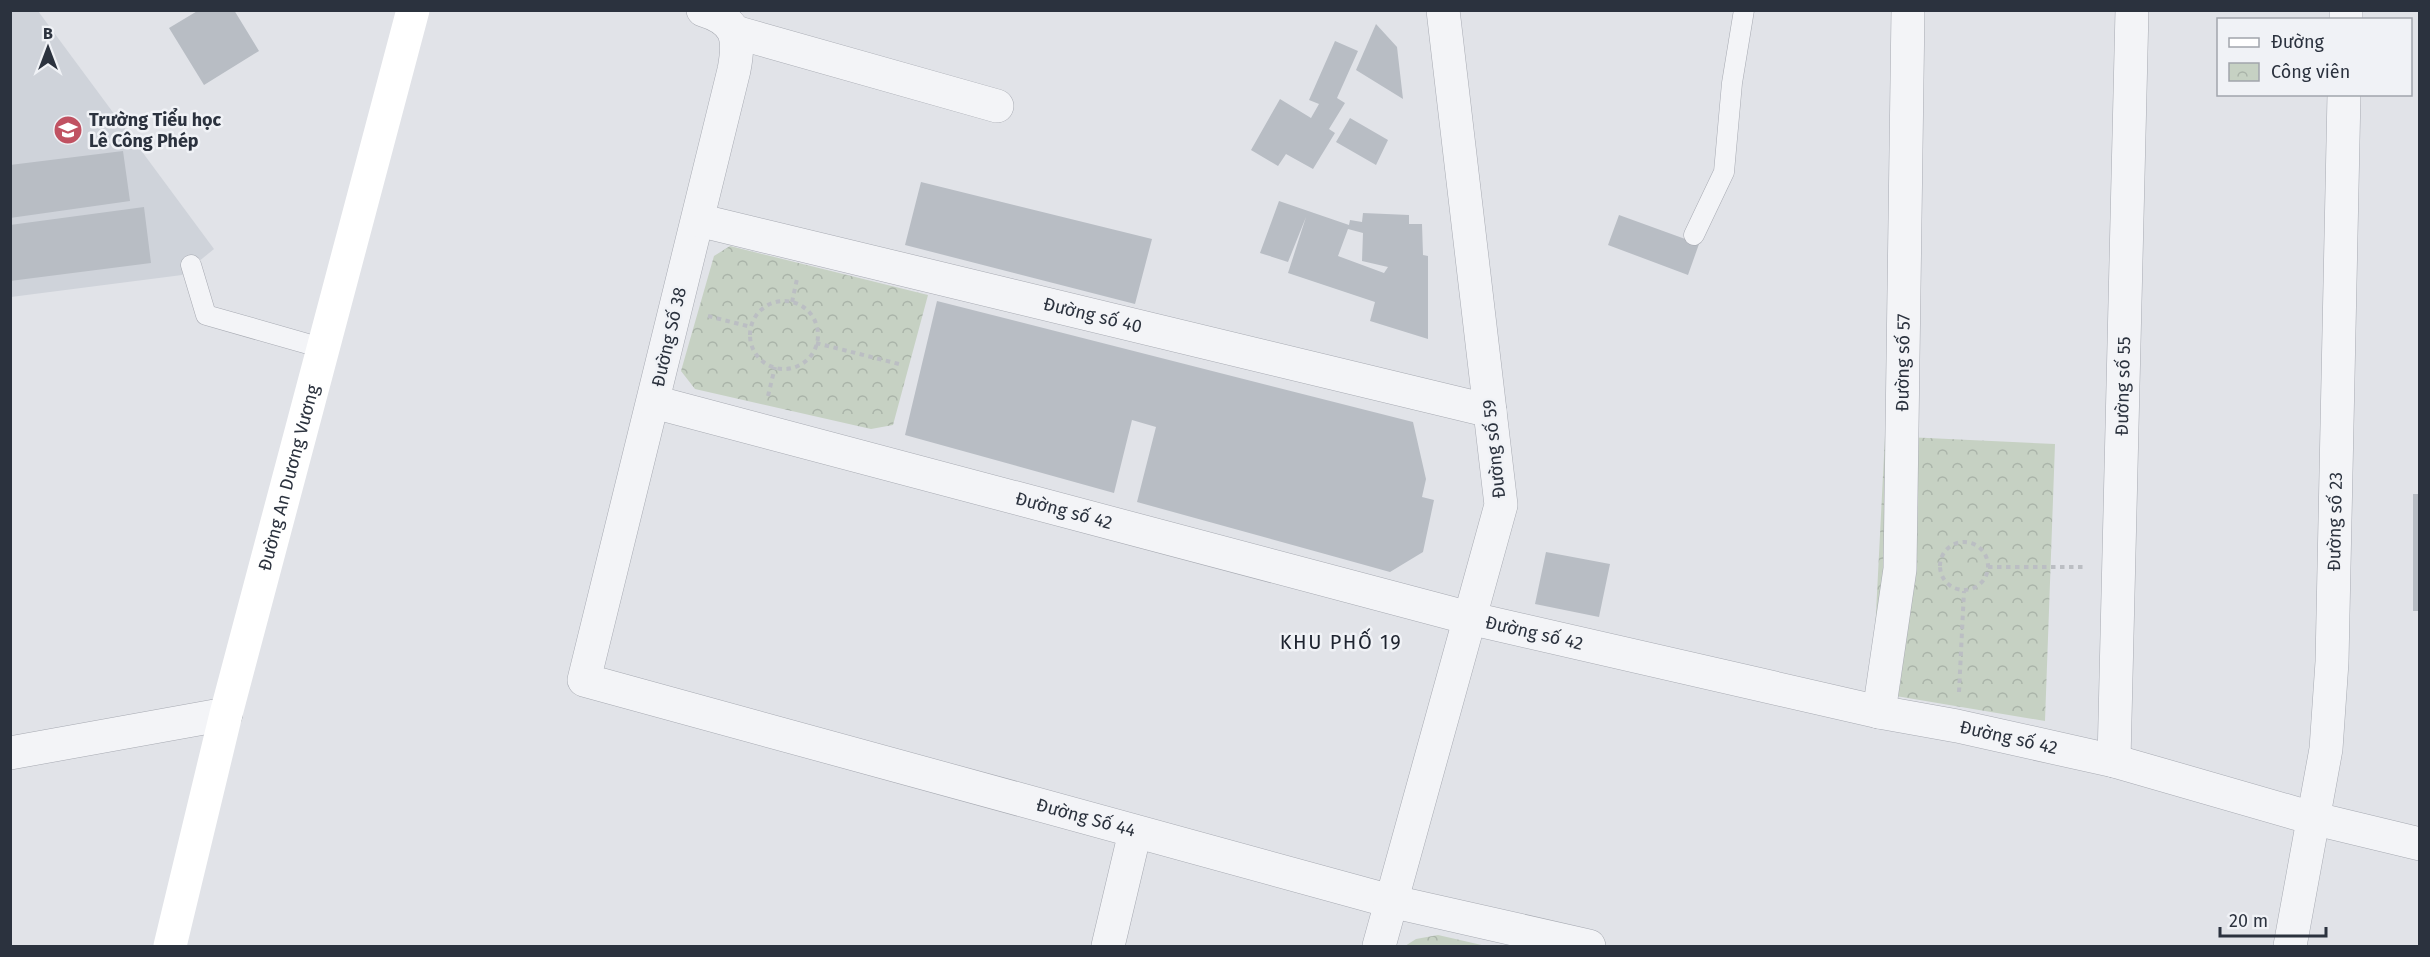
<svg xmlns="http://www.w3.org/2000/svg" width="2430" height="957" font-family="'Fira Sans',sans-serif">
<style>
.built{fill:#cfd3da}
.park{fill:url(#park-crowns)}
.building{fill:#b8bdc4;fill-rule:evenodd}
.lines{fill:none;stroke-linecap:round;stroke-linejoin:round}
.service-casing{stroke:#a7aab2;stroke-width:21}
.minor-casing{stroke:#a7aab2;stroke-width:34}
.tertiary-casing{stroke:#a7aab2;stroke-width:34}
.path{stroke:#bbbec3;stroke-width:4;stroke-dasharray:4.5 4.5;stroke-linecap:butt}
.service{stroke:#f3f4f7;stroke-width:20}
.minor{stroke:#f3f4f7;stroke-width:33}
.tertiary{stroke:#f3f4f7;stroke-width:33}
.secondary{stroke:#fff;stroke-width:33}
.labels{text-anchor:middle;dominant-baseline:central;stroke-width:5;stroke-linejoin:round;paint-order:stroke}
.poi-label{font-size:18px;font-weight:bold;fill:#2b323e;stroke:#f0f2f6;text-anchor:start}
.street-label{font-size:18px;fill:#2b323e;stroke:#f0f2f6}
.neighbourhood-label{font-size:20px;letter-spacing:1.5px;fill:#1d232f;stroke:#f0f2f6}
</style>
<defs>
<pattern id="park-crowns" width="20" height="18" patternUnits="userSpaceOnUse" patternTransform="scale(1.5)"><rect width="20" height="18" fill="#c6d1c3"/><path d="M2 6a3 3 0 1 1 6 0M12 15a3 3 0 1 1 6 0" fill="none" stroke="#aab4a9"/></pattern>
</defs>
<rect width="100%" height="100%" fill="#e1e3e8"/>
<path class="built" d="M10,11h28l176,238 -32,26 -171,22z"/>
<path class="park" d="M730,246l198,49 -35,130 -22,4 -176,-40 -14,-18 33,-115z
M1885,436l170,8 -10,277 -173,-29z
M1438,935l48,11h-81l11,-7z"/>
<path class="building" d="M199,10h35l25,41 -55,34 -35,-57z
M1376,24l21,23 6,52 -47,-29z
M1335,41l23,10 -21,47 8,5 -16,26 6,4 -22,36 -27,-15 -8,12 -27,-16 29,-51 31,19 8,-14 -10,-4z
M1350,118l38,22 -12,25 -40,-23z
M123,151l7,50 -120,17v-53z
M921,182l231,57 -17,65 -230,-59z
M1279,201l70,24 1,-5 12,2 1,-9 46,2v9h13l1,31 5,1v83l-58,-18 5,-19 -87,-29 18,-56 -18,45 -28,-9zM1348,229l15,4 -1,28 26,6 -4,6 -46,-17z
M144,207l7,56 -141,18v-56z
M1619,215l80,29 -11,31 -80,-30z
M937,301l476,121 13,57 -4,18 12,3 -11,52 -33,20 -253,-70 19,-75 -24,-7 -18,73 -209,-58z
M2413,494h7v117h-7z
M1546,552l64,12 -11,53 -64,-13z"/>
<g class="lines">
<g class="service-casing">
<path id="service" d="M1694,235l30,-63 8,-89 12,-73
M191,265l15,50 116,33"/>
</g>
<g class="minor-casing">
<g id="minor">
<path id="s1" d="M703,10c35,11 37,28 31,60l-150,610 806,221 199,45"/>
<path d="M735,32l262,74"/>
<path id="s2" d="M698,220l792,191"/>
<path id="s3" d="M654,402l815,216 410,94 78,14 157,35 198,57 108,26"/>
<path id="s4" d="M1879,712l21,-143 8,-559"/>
<path d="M10,753l216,-39"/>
<path id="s5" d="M2114,761l18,-751"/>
<path d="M1108,946l27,-114"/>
<path d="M1379,946l122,-441 -58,-495"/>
</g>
</g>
<g class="tertiary-casing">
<g id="tertiary">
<path d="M2346,20v-10"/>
<path id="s6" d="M2290,946l36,-197 6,-87 12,-568"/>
</g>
</g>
<path class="path" d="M750 335a34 34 0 1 1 68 0a34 34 0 1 1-68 0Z
M792,302l5,-23
M708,316l43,11
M816,343l83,21
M768,396l7,-29
M1940 566a24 24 0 1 1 48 0a24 24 0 1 1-48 0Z
M1988,567h98
M1959,692l5,-101"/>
<use href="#service" class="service"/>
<use href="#minor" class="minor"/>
<use href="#tertiary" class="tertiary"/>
<path class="secondary" id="s7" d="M170,946l56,-232 187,-704"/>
</g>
<defs>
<g id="school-disc" transform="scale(1.5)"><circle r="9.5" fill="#c05262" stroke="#f0f2f6"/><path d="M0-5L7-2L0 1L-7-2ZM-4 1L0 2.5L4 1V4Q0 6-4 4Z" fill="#fff"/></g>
</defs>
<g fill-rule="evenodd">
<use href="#school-disc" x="68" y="130"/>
</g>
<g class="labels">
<g class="poi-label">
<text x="89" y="120">Trường Tiểu học<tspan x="89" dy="21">Lê Công Phép</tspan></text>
</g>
<g class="street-label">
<text stroke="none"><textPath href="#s2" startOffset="406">Đường số 40</textPath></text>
<text transform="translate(669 337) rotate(-77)">Đường Số 38</text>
<text stroke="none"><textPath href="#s4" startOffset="351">Đường số 57</textPath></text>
<text stroke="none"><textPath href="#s5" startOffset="375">Đường số 55</textPath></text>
<text transform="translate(1494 449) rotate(-96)">Đường số 59</text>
<text stroke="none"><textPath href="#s7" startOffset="483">Đường An Dương Vương</textPath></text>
<text stroke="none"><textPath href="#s3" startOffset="424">Đường số 42</textPath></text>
<text stroke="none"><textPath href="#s6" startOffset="428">Đường số 23</textPath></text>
<text stroke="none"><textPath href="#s3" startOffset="910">Đường số 42</textPath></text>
<text stroke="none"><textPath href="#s3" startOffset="1396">Đường số 42</textPath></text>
<text stroke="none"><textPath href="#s1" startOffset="1226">Đường Số 44</textPath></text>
</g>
<g class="neighbourhood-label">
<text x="1341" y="642">KHU PHỐ 19</text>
</g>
</g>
<rect width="2430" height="957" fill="none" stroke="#2b323e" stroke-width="24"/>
<rect x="2217" y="18" width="195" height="78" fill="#f0f2f6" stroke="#a1a5ac" stroke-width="1.5"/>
<rect x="2229" y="38" width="30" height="9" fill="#ffffff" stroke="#a1a5ac" stroke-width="1.5"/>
<text x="2271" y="48" font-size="18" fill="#2b323e">Đường</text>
<rect x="2229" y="63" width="30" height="18" fill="url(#park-crowns)" stroke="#a1a5ac" stroke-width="1.5"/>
<text x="2271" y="78" font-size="18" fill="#2b323e">Công viên</text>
<g transform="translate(48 48)" stroke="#f0f2f6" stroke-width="4.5" paint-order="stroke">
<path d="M0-4.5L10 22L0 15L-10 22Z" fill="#2b323e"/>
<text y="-9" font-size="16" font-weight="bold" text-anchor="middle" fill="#2b323e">B</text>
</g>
<path d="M2220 927v9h106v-9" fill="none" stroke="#2b323e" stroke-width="3"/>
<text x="2229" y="927" font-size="18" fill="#2b323e" stroke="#f0f2f6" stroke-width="4.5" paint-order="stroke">20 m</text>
</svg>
